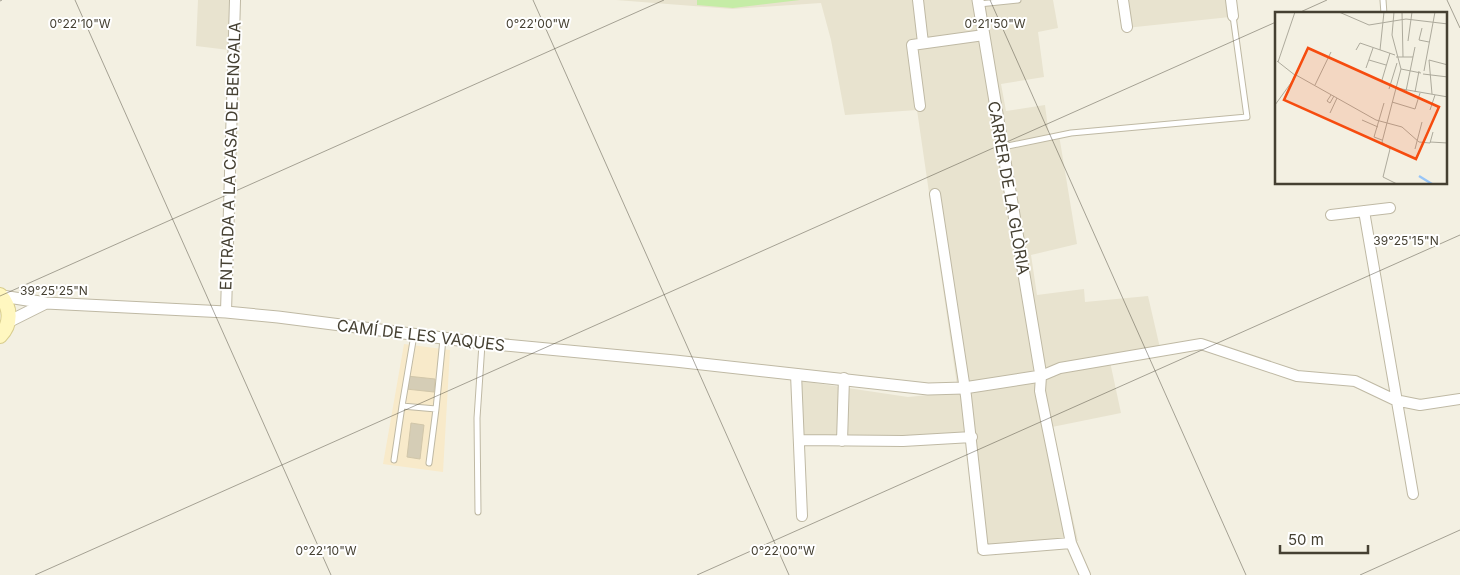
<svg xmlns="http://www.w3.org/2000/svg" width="1460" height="575" font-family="Inter,sans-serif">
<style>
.residential{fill:#e8e3cf}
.commercial{fill:#f8eaca}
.park{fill:#c5eca6}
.building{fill:#d5cdb6;stroke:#d1c6a9}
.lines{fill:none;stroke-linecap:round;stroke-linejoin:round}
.service-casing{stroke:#bfb9a4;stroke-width:7}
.minor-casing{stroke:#bfb9a4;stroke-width:12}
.tertiary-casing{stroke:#bfb9a4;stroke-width:13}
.secondary-casing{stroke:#d8cd8c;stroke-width:16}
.service{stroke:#fff;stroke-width:5}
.minor{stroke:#fff;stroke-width:10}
.tertiary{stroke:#fff;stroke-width:11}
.secondary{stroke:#fff7c0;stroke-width:14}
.ticks{fill:none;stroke:#454032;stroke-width:1;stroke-opacity:0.45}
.labels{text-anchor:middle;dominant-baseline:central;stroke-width:4;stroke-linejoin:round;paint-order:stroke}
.street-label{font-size:16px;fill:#454032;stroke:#fff}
.inset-river{fill:none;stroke:#97c5f8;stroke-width:2.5}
.inset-road{fill:none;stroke:#adaa9c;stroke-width:1}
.view{fill:#f64c0f;fill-opacity:0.15;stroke:#f64c0f;stroke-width:2.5}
.inset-edge{fill:none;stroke:#454032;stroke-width:2.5}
.ticks-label{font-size:12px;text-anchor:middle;fill:#454032;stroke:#fff;stroke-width:4;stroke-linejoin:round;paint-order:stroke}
</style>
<rect width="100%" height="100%" fill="#f3f0e2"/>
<path class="residential" d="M198,0h33l-2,50 -33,-4z
M616,0h437l5,28 -20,4 6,45 -43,7 5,27 39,-6 4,31 10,-1 18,109 -46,11 6,40 47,-6 1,13 63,-6 12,52 -51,9 12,56 -69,14 26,114 -101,13 -9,-117 -166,-1 -1,-55 107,16 50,-5 -41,-282 -72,5 -14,-75 -10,-37 -89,6z
M1120,0h107l3,17 -104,11z"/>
<path class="commercial" d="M404,344l46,6 -7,122 -60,-8z"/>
<path class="park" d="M697,0h103l-67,8 -36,-3z"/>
<path class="building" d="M407,376l28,3 -1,13 -28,-3z
M411,423l13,2 -4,34 -13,-2z"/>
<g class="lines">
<g class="service-casing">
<path id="service" d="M1383,0l1,14
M979,4l39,-4
M1003,147l68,-14 176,-16 -14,-101
M414,335l-12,71 34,3 7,-70
M394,460l8,-54
M429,463l7,-54
M478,512l-1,-94 5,-74"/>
</g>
<g class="minor-casing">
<path id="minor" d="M918,0l5,43
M1123,0l4,27
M1231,0l2,16
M920,106l-8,-61 72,-10
M935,194l31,202 17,154 88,-7
M1364,211l49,283
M1331,215l59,-7
M226,312l9,-312
M796,374l6,142
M800,440l103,1 69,-4
M842,441l2,-63
M1085,575l-14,-32 -31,-152 1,-15 19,-8 141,-24 96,32 58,5 40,19 25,5 40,-6"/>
</g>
<g class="tertiary-casing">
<path id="tertiary" d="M2,296l44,7 180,9 52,5 196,25 201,19 253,28 36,-1 77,-12 -63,-376
M8,322l38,-19"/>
</g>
<g class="secondary-casing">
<path id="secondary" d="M0,295c11,12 12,29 0,41"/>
</g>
<use href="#service" class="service"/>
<use href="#minor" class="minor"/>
<use href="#tertiary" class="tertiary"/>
<use href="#secondary" class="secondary"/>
</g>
<path class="ticks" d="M75,0l256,575M533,0l256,575M990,0l256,575M1447,0l13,28M0,1l2,-1M1296,14l31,-14M0,296l664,-296M35,575l1241,-553M697,575l763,-340M1360,575l100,-45"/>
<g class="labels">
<g class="street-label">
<text transform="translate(230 156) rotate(-88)">ENTRADA A LA CASA DE BENGALA</text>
<text transform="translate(1009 188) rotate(80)">CARRER DE LA GLÒRIA</text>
<text transform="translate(421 335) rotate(7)">CAMÍ DE LES VAQUES</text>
</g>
</g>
<g transform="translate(1275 12)">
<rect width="172" height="172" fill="#f3f0e2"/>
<path class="inset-river" d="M144,164l13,8"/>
<path class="inset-road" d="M64,0l30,13 37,-6 42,5M119,0l-2,23 9,34M127,0l1,45M147,16l-3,12 10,2M133,29l4,-29M81,38l4,-7 35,12M105,38l4,-38M121,45h17M94,48l17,5M3,50l17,-50M91,56l7,-20M126,57l20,4M149,59l11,-59M148,62l25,3M21,63l80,45 26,7 17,15 11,1 3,-11M107,68l8,-27M40,73l16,-33M121,76l52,9M114,77l8,-26M131,79l9,-44M140,80l4,-21M157,82l-3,-34 19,5M56,83l-4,6 3,2 4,-7M117,90l23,7 5,-16M0,93l21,-29 -19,-15M155,98l5,-15M55,101l7,-15M87,108l16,7M107,128l-8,-3 10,-34M155,130l18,1M140,137l7,-27M122,172l-14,-7 7,-28 -8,-7 19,-73"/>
<path class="view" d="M33,36l131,59 -23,52 -132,-59z"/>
<rect width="172" height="172" class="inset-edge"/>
</g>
<g class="ticks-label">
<text x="80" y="28">0°22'10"W</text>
<text x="538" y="28">0°22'00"W</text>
<text x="995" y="28">0°21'50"W</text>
<text x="1406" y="245">39°25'15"N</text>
<text x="54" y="295">39°25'25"N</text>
<text x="326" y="555">0°22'10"W</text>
<text x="783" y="555">0°22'00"W</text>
</g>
<path d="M1280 545v8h88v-8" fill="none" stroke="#454032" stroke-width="2.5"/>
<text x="1288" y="545" font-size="15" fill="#454032" stroke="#ffffff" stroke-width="4" paint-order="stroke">50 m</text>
</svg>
